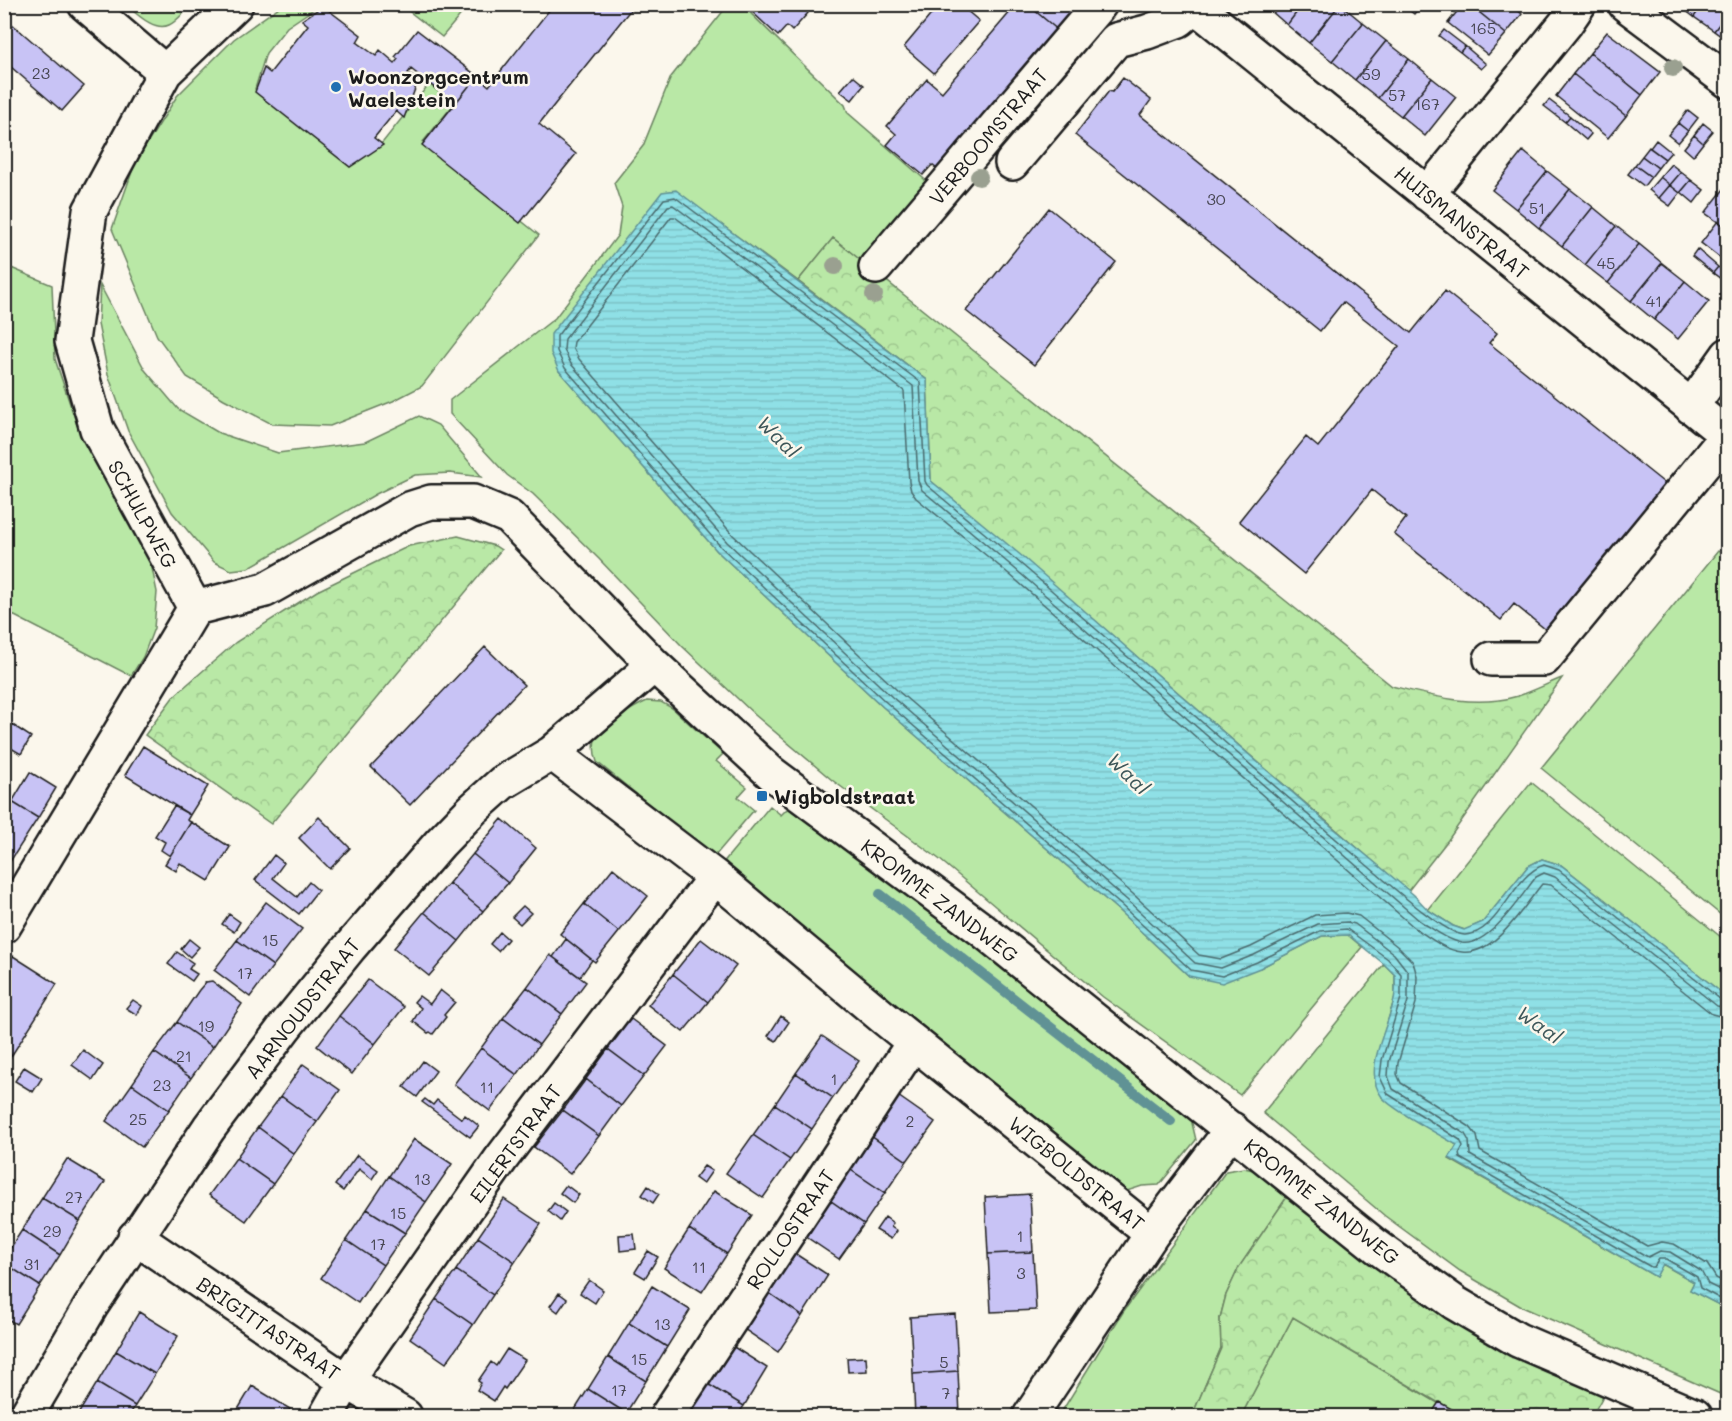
<svg xmlns="http://www.w3.org/2000/svg" width="1732" height="1421" font-family="Mali,sans-serif">
<style>
.grass{fill:#b9e8a6;stroke:#6a8261;stroke-width:1.5}
.forest{fill:url(#forest-crowns);stroke:#6a8261;stroke-width:1.5}
.water{fill:url(#water-rules);stroke:#619295;stroke-width:1.5}
.lines{fill:none;stroke-linecap:round;stroke-linejoin:round}
.shore{stroke:#4a6a6d;stroke-width:1.5}
.stream{stroke:#619295;stroke-width:10}
.building{fill:#c8c3f5;stroke:#1c1c1c;stroke-width:1.5}
.minor-casing{stroke:#1c1c1c;stroke-width:38}
.minor{stroke:#fbf7ec;stroke-width:33}
.tree{fill:#9aa090}
.poi-dot{fill:#1f6fb2;stroke:#fbf7ec;stroke-width:2}
.labels{text-anchor:middle;dominant-baseline:central;stroke-width:5;stroke-linejoin:round;paint-order:stroke}
.number-label{font-size:16px;fill:#474652}
.poi-label{font-size:20px;font-weight:bold;fill:#1c1c1c;stroke:#fbf7ec;text-anchor:start}
.street-label{font-size:20px;fill:#1c1c1c;stroke:#fbf7ec}
.water-label{font-size:21px;font-style:italic;fill:#3e5759;stroke:#fbf7ec}
</style>
<defs>
<pattern id="forest-crowns" width="20" height="18" patternUnits="userSpaceOnUse" patternTransform="scale(1.5)"><rect width="20" height="18" fill="#b9e8a6"/><path d="M2 6a3 3 0 1 1 6 0M12 15a3 3 0 1 1 6 0" fill="none" stroke="#9ec68e"/></pattern>
<pattern id="water-rules" width="6" height="5" patternUnits="userSpaceOnUse" patternTransform="scale(1.5)"><rect width="6" height="5" fill="#8fe0e6"/><path d="M0 2.5h6" fill="none" stroke="#7bc0c5"/></pattern>
</defs>
<rect width="100%" height="100%" fill="#fbf7ec"/>
<filter id="ink" filterUnits="userSpaceOnUse"><feTurbulence type="fractalNoise" baseFrequency=".0167" numOctaves="2"/><feDisplacementMap in="SourceGraphic" scale="12" xChannelSelector="R" yChannelSelector="G"/><feConvolveMatrix kernelMatrix="1 2 1 2 8 2 1 2 1" color-interpolation-filters="sRGB"/></filter>
<g filter="url(#ink)">
<path class="grass" d="M321,4l-34,23 -21,26 -11,36 94,76 34,-23 46,-58 25,20 -31,38 116,93 -117,151 -29,15 -63,25 -58,-2 -48,-25 -37,-22 -30,-41 -45,-107 23,-66 42,-67 57,-57 48,-34z
M126,5h66c-7,5 -15,17 -23,20 -15,7 -33,-12 -43,-20z
M401,5h68l-27,32z
M728,5h14l103,100 3,8 82,71 -65,80 -32,-26 -35,43 -122,-90 -117,180 158,180 166,156 235,203 71,66 71,-8 62,-32 26,-1 14,12 -122,148 -137,-98 -164,-138 -107,-79 -77,-65 -73,-69 -83,-87 -66,-65 -26,-19 -57,-61v-14l105,-82 63,-83 4,-28 -8,-24 29,-37 28,-69z
M4,265l48,20 3,74 22,66 72,129 8,38 -3,36 -11,29 -12,19 -126,-65z
M100,285l45,85 33,39 41,24 59,20 87,-11 54,-26 19,9 44,52 -32,-4 -35,2 -39,19 -128,74 -17,2 -17,-8 -42,-50 -44,-81 -20,-57 -10,-50z
M1718,551l10,7 -1,362 -186,-152z
M647,701l14,1 11,6 51,46 -7,7 31,26 -9,10 16,13 -40,47 -117,-95c-3,-9 -5,-20 1,-29 7,-9 38,-27 49,-32z
M1531,782l196,160v55l-166,-132 -19,-6 -14,7 -45,56 -18,8 -12,-4 -25,-16z
M770,806l11,9 7,-7 218,161 189,148 -3,6 4,17 -37,45 -17,1 -15,5 -405,-327z
M1384,964l11,11v22l-19,62 6,38 17,13 58,35 -8,14 207,118 6,-13 32,18 -4,8 37,19v88l-207,-91 -60,-35 -75,-55 -122,-103z
M1244,1168l19,4 26,22 -50,73 -13,28 -6,23 1,30 -29,68h-133l64,-104 103,-141z
M1293,1317l155,92 -4,7h-203z"/>
<path class="forest" d="M833,238l559,448c40,10 81,22 122,11 16,-4 32,-13 48,-19l-114,162 -40,51c-160,-135 -316,-276 -477,-410l-4,-101 -129,-99z
M458,536l37,10 6,4 -230,274 -126,-89 29,-39 62,-54 81,-51 92,-45z
M1289,1194l71,57 114,83 129,62 -11,20h-131l-168,-99 -52,99h-49l29,-68 -1,-30 6,-23 13,-28z"/>
<path class="water" d="M676,190l251,190 4,101 92,76 302,264 89,74 14,15 25,16 11,4 19,-8 45,-56 14,-7 19,6 166,132v312l-37,-19 4,-8 -31,-18 -7,13 -207,-119 8,-13c-17,-10 -65,-35 -75,-48 -21,-26 7,-70 12,-98 2,-8 1,-16 1,-24l-11,-11 -36,-29 -26,1 -62,32 -38,15 -33,-7 -71,-66 -235,-203 -166,-156 -158,-180 -8,-18v-19l111,-142z"/>
<g class="lines">
<path class="shore" d="M1728,1002l-7,-2 -162,-130 -15,-5c-31,9 -45,69 -79,70 -21,1 -90,-64 -109,-79 -113,-96 -223,-196 -335,-292 -31,-27 -63,-52 -94,-79l-2,-4 -5,-99 -245,-185 -11,2 -107,137v15l8,17 156,179 166,156 235,203 69,64 31,6 35,-14 63,-31 27,-2 41,30 13,15v24l-19,62 -2,17 8,17 72,46 3,6 -4,8 1,4 191,109h3l5,-8h7l31,18 3,11 28,15
M1728,1009l-11,-3 -162,-129 -11,-4 -8,4c-15,19 -47,70 -74,66 -15,-3 -29,-14 -42,-22l-406,-353 -92,-78 -4,-9 -5,-95 -240,-181 -5,1 -103,133 -1,11 7,14 156,178 165,155 235,203 68,63 26,5 33,-13 64,-31 29,-2 8,2 39,30 14,18v29l-19,61 -1,14 5,13 72,45 4,7 1,14 178,102 12,-6 10,1 31,19 7,13 20,10
M1728,1018l-16,-4 -161,-129 -9,-1c-18,22 -47,72 -80,68 -18,-2 -33,-15 -47,-24l-406,-354 -93,-76 -5,-7 -2,-9 -5,-91 -229,-174h-4l-97,125 -1,6 6,11 154,176 165,156 235,203 66,61 22,4 30,-12 64,-32 31,-2 13,3 39,31 15,15 4,14 -1,27 -18,60 -1,11 4,9 69,44 7,9 3,15 167,95 15,-4 12,2 33,20 9,14 12,6"/>
<path class="stream" d="M880,894l291,227"/>
</g>
<path class="building" d="M554,4h81l-96,120 37,30 -56,69 -98,-78 55,-69 12,10z
M757,4h42l9,9 -16,18 -5,-5 -9,10 -27,-25z
M940,4h19l20,17 -45,52 -30,-26z
M1017,4h10l32,27 -117,142 -10,-8 -9,10 -36,-30 9,-11 -9,-8 40,-47 15,13z
M1027,4h39l9,8 -16,19z
M1263,4h40l-16,21z
M1303,4h37l-31,39 -22,-18z
M1340,4l23,19 -31,38 -23,-18z
M1405,4h17l-8,10 -10,-8z
M1463,4h6l37,30 -18,21 -40,-32z
M1469,4h42l11,10 -16,20z
M1677,4h26l-9,13z
M1703,4h25v8l-14,19 -20,-14z
M323,6l38,29 -4,7 19,14 4,-6 15,13 3,-4 -3,-2 22,-27 60,46 -22,28 -44,-35 -3,4 10,8 -14,37 -8,-7 -22,27 9,7 -33,22 -95,-75 9,-24 6,5 38,-48 -6,-5z
M1728,12v29l-14,-10z
M4,17l80,69 -22,25 -58,-50z
M1363,23l23,18 -31,39 -23,-19z
M1444,30l21,16 -5,6 -21,-16z
M1607,32l53,40 -18,23 -52,-42z
M1386,41l23,18 -31,39 -23,-18z
M1465,46l21,18 -5,5 -21,-17z
M1590,53l52,42 -16,21 -53,-42z
M1409,59l23,19 -31,38 -23,-18z
M1573,74l53,42 -18,22 -52,-42z
M853,76l11,9 -12,15 -12,-9z
M1123,78l28,22 -11,15 271,218 34,-42 52,42 -8,10 179,143 -118,147 -36,-29 -13,16 -107,-86 12,-16 -34,-28 -68,84 -65,-53 67,-84 12,10 81,-101 -56,-44 -23,29 -245,-196 34,-44 3,1z
M1432,78l24,19 -31,39 -24,-20z
M1549,100l21,16 -5,6 -21,-16z
M1688,110l10,8 -10,13 -10,-8z
M1570,116l21,18 -5,6 -21,-18z
M1678,123l10,8 -10,12 -10,-8z
M1703,123l10,8 -10,12 -9,-8z
M1694,135l9,8 -10,13 -9,-8z
M1656,140l15,12 -6,7 -15,-11z
M1649,147l16,12 -7,9 -16,-12z
M1523,151l24,20 -31,38 -24,-19z
M1642,156l16,12 -7,9 -16,-12z
M1671,164l10,8 -11,13 -10,-8z
M1635,165l16,12 -7,9 -16,-12z
M1547,171l23,18 -31,39 -23,-19z
M1681,172l10,8 -11,13 -10,-8z
M1660,177l10,8 -11,13 -10,-8z
M1691,180l13,10 -10,13 -13,-11z
M1670,185l10,8 -10,13 -11,-8z
M1570,189l23,18 -31,39 -23,-18z
M1724,189l4,3v37l-23,-16z
M1593,207l23,19 -31,39 -23,-19z
M1049,208l67,54 -82,103 -68,-54z
M1718,221l10,8v35l-27,-21z
M1616,226l23,18 -31,39 -23,-18z
M1639,244l23,19 -31,38 -23,-18z
M1697,249l21,18 -5,6 -21,-17z
M1662,263l23,18 -31,39 -23,-19z
M1718,267l10,7v10l-15,-11z
M1685,281l24,20 -31,38 -24,-19z
M485,647l39,38 -114,120 -39,-38z
M5,720l26,17 -10,17 -17,-10z
M143,746l65,40 -18,29 -65,-40z
M30,772l26,16 -18,30 -26,-16z
M12,802l26,16 -34,53v-57z
M174,806l16,9 -3,5 4,2 -21,34 -9,-6 4,-8 -10,-6z
M319,817l31,31 -20,21 -31,-31z
M502,819l34,29 -28,35 -35,-29z
M191,822l39,25 -21,34 -29,-18 -4,8 -11,-7z
M473,854l35,29 -25,28 -34,-28z
M274,855l10,8 -11,15 24,19 12,-15 9,8 -19,24 -44,-34z
M613,868l35,28 -29,36 -35,-28z
M449,883l34,28 -24,30 -35,-29z
M266,902l36,27 -29,37 -36,-26z
M584,904l35,28 -24,30 -35,-28z
M523,906l8,7 -11,11 -8,-7z
M424,912l35,29 -30,35 -35,-28z
M229,914l11,8 -6,10 -12,-8z
M500,932l8,7 -10,12 -8,-7z
M189,939l10,8 -9,10 -9,-8z
M566,939l26,21 -12,17 -27,-20z
M701,939l35,27 -28,36 -35,-28z
M237,940l36,26 -23,31 -36,-27z
M177,952l16,11 -4,6 8,5 -5,7 -24,-17z
M550,955l36,27 -24,32 -35,-27z
M13,956l44,28 -47,74 -6,-3v-86z
M673,974l35,28 -25,30 -35,-27z
M368,980l36,27 -29,37 -36,-28z
M212,981l30,23 -29,43 -36,-25 22,-32 7,-8z
M527,987l35,27 -23,31 -36,-27z
M440,990l15,12 -11,13 2,2 -13,17 -3,-2 -2,1 -15,-12 8,-13 -7,-6 5,-6 11,8z
M133,1000l9,6 -5,9 -11,-7z
M339,1016l36,28 -23,30 -35,-28z
M781,1016l8,6 -13,19 -8,-5z
M503,1018l36,27 -22,30 -36,-27z
M631,1019l36,27 -23,30 -36,-27z
M177,1022l36,25 -22,31 -37,-26z
M822,1036l37,25 -26,37 -37,-25z
M481,1048l36,27 -27,36 -36,-27z
M608,1049l36,27 -23,30 -35,-27z
M83,1050l20,15 -10,15 -21,-15z
M154,1052l37,26 -22,32 -37,-26z
M423,1061l13,10 -19,26 -13,-10z
M303,1064l37,26 -23,32 -36,-26z
M24,1067l18,11 -9,14 -18,-11z
M796,1073l37,25 -21,31 -37,-25z
M586,1079l35,27 -22,30 -36,-26z
M132,1084l37,26 -27,37 -36,-26z
M281,1096l36,26 -23,32 -36,-27z
M898,1096l37,26 -28,39 -36,-25z
M425,1099l8,6 4,-5 25,19 3,-4 14,11 -9,11 -48,-35z
M775,1104l37,25 -22,31 -37,-25z
M563,1110l36,26 -29,38 -36,-27z
M258,1127l36,27 -21,30 -37,-26z
M753,1135l37,25 -27,38 -37,-25z
M871,1136l36,25 -22,32 -37,-25z
M414,1139l38,25 -26,38 -37,-26z
M357,1155l21,15 -6,9 -13,-10 -16,22 -8,-6z
M236,1158l37,26 -27,37 -37,-26z
M67,1159l38,23 -25,39 -38,-23z
M704,1166l8,5 -9,13 -8,-6z
M848,1168l37,25 -21,31 -37,-26z
M389,1176l37,26 -21,31 -38,-24z
M566,1185l13,10 -6,8 -13,-10z
M648,1186l11,8 -6,9 -11,-8z
M714,1191l38,24 -25,39 -38,-25z
M1030,1194l3,58 -45,2 -3,-57z
M42,1198l38,23 -20,34 -38,-25z
M827,1198l37,26 -25,35 -37,-25z
M504,1199l37,25 -26,38 -37,-25z
M554,1203l12,9 -6,9 -12,-10z
M367,1209l38,24 -22,32 -37,-25z
M885,1217l8,6 -2,4 6,4 -6,8 -15,-9z
M689,1229l38,25 -25,38 -38,-24z
M22,1230l38,25 -20,31 -36,-23v-5z
M634,1234l2,15 -16,2 -1,-16z
M478,1237l37,25 -22,33 -37,-25z
M346,1240l37,25 -25,38 -37,-25z
M648,1251l10,6 -13,21 -10,-6z
M791,1251l37,24 -26,41 -37,-26z
M1033,1252l3,58 -45,2 -3,-58z
M4,1263l36,23 -24,38 -12,-7z
M456,1270l37,25 -20,30 -37,-26z
M589,1280l14,10 -8,13 -15,-10z
M652,1286l38,24 -23,37 -38,-24z
M765,1290l37,26 -24,36 -37,-25z
M559,1293l8,6 -9,13 -8,-6z
M436,1299l37,26 -27,38 -36,-25z
M139,1312l39,24 -23,38 -39,-23z
M955,1314l3,57 -45,3 -3,-57z
M629,1323l38,24 -21,34 -38,-24z
M729,1344l38,24 -23,38 -38,-23z
M507,1349l18,11 -20,29 -2,-2 -9,14 -17,-11 4,-7 -3,-2 13,-19 5,4z
M116,1351l39,23 -20,32 -38,-23z
M608,1357l38,24 -20,32 -38,-24z
M866,1357l1,14 -19,1 -1,-14z
M958,1371l2,45h-45l-2,-42z
M97,1383l38,23 -6,10h-52z
M706,1383l38,23 -7,10h-49l-2,-1z
M252,1386l38,23 -4,7h-52z
M588,1389l38,24 -3,3h-52z
M1439,1402l25,14h-34z"/>
<g class="lines">
<g class="minor-casing">
<path id="minor" d="M85,4l80,68
M1625,4l103,77
M1196,7l532,429
M1012,163l104,-123 31,-8 32,-12 19,-16
M1427,194l139,-171 13,-19
M876,267l224,-263
M1691,407l37,-52
M195,608l70,-18 144,-81 22,-7h42l36,15 145,148 117,108 210,156 395,317 79,57 63,37 177,76
M195,608l-98,-179 -25,-88 18,-130 75,-139 71,-68
M1491,659h53l183,-223
M552,753l163,124 169,141 268,216
M4,926l191,-318
M135,1237l211,144 59,35
M26,1416l65,-110 118,-178 75,-100 65,-80 91,-105 32,-33 30,-27 50,-30 102,-88
M326,1416l20,-35 155,-222 214,-282
M667,1416l247,-374
M1030,1416l122,-182 80,-105"/>
</g>
<use href="#minor" class="minor"/>
</g>
<g class="tree">
<circle cx="1673" cy="68" r="9"/>
<circle cx="979" cy="177" r="9"/>
<circle cx="835" cy="266" r="9"/>
<circle cx="874" cy="295" r="9"/>
</g>
</g>
<g class="poi-dot">
<circle cx="336" cy="87" r="6"/>
<rect x="756" y="790" width="12" height="12" rx="3"/>
</g>
<g class="labels">
<g class="number-label">
<text x="1483" y="27">165</text>
<text x="41" y="72">23</text>
<text x="1371" y="73">59</text>
<text x="1397" y="94">57</text>
<text x="1427" y="103">167</text>
<text x="1216" y="198">30</text>
<text x="1537" y="207">51</text>
<text x="1606" y="262">45</text>
<text x="1654" y="300">41</text>
<text x="270" y="939">15</text>
<text x="245" y="972">17</text>
<text x="206" y="1025">19</text>
<text x="184" y="1055">21</text>
<text x="834" y="1078">1</text>
<text x="162" y="1084">23</text>
<text x="487" y="1086">11</text>
<text x="138" y="1118">25</text>
<text x="910" y="1120">2</text>
<text x="422" y="1178">13</text>
<text x="74" y="1196">27</text>
<text x="398" y="1212">15</text>
<text x="52" y="1230">29</text>
<text x="1020" y="1235">1</text>
<text x="378" y="1243">17</text>
<text x="32" y="1263">31</text>
<text x="699" y="1266">11</text>
<text x="1021" y="1272">3</text>
<text x="662" y="1323">13</text>
<text x="639" y="1358">15</text>
<text x="944" y="1361">5</text>
<text x="619" y="1389">17</text>
<text x="946" y="1392">7</text>
</g>
<g class="poi-label">
<text x="348" y="76">Woonzorgcentrum<tspan x="348" dy="23">Waelestein</tspan></text>
<text x="774" y="796">Wigboldstraat</text>
</g>
<g class="street-label">
<text transform="translate(988 136) rotate(-50)">VERBOOMSTRAAT</text>
<text transform="translate(1462 222) rotate(39)">HUISMANSTRAAT</text>
<text transform="translate(143 514) rotate(61)">SCHULPWEG</text>
<text transform="translate(940 900) rotate(37)">KROMME ZANDWEG</text>
<text transform="translate(302 1008) rotate(-52)">AARNOUDSTRAAT</text>
<text transform="translate(515 1143) rotate(-54)">EILERTSTRAAT</text>
<text transform="translate(1077 1173) rotate(39)">WIGBOLDSTRAAT</text>
<text transform="translate(1322 1201) rotate(38)">KROMME ZANDWEG</text>
<text transform="translate(790 1229) rotate(-56)">ROLLOSTRAAT</text>
<text transform="translate(269 1328) rotate(34)">BRIGITTASTRAAT</text>
</g>
<g class="water-label">
<text transform="translate(779 436) rotate(44)">Waal</text>
<text transform="translate(1129 773) rotate(44)">Waal</text>
<text transform="translate(1540 1024) rotate(35)">Waal</text>
</g>
</g>
<rect width="1732" height="1421" fill="none" stroke="#fbf7ec" stroke-width="24"/>
<rect x="12" y="12" width="1708" height="1397" fill="none" stroke="#1c1c1c" stroke-width="2" filter="url(#ink)"/>
</svg>
